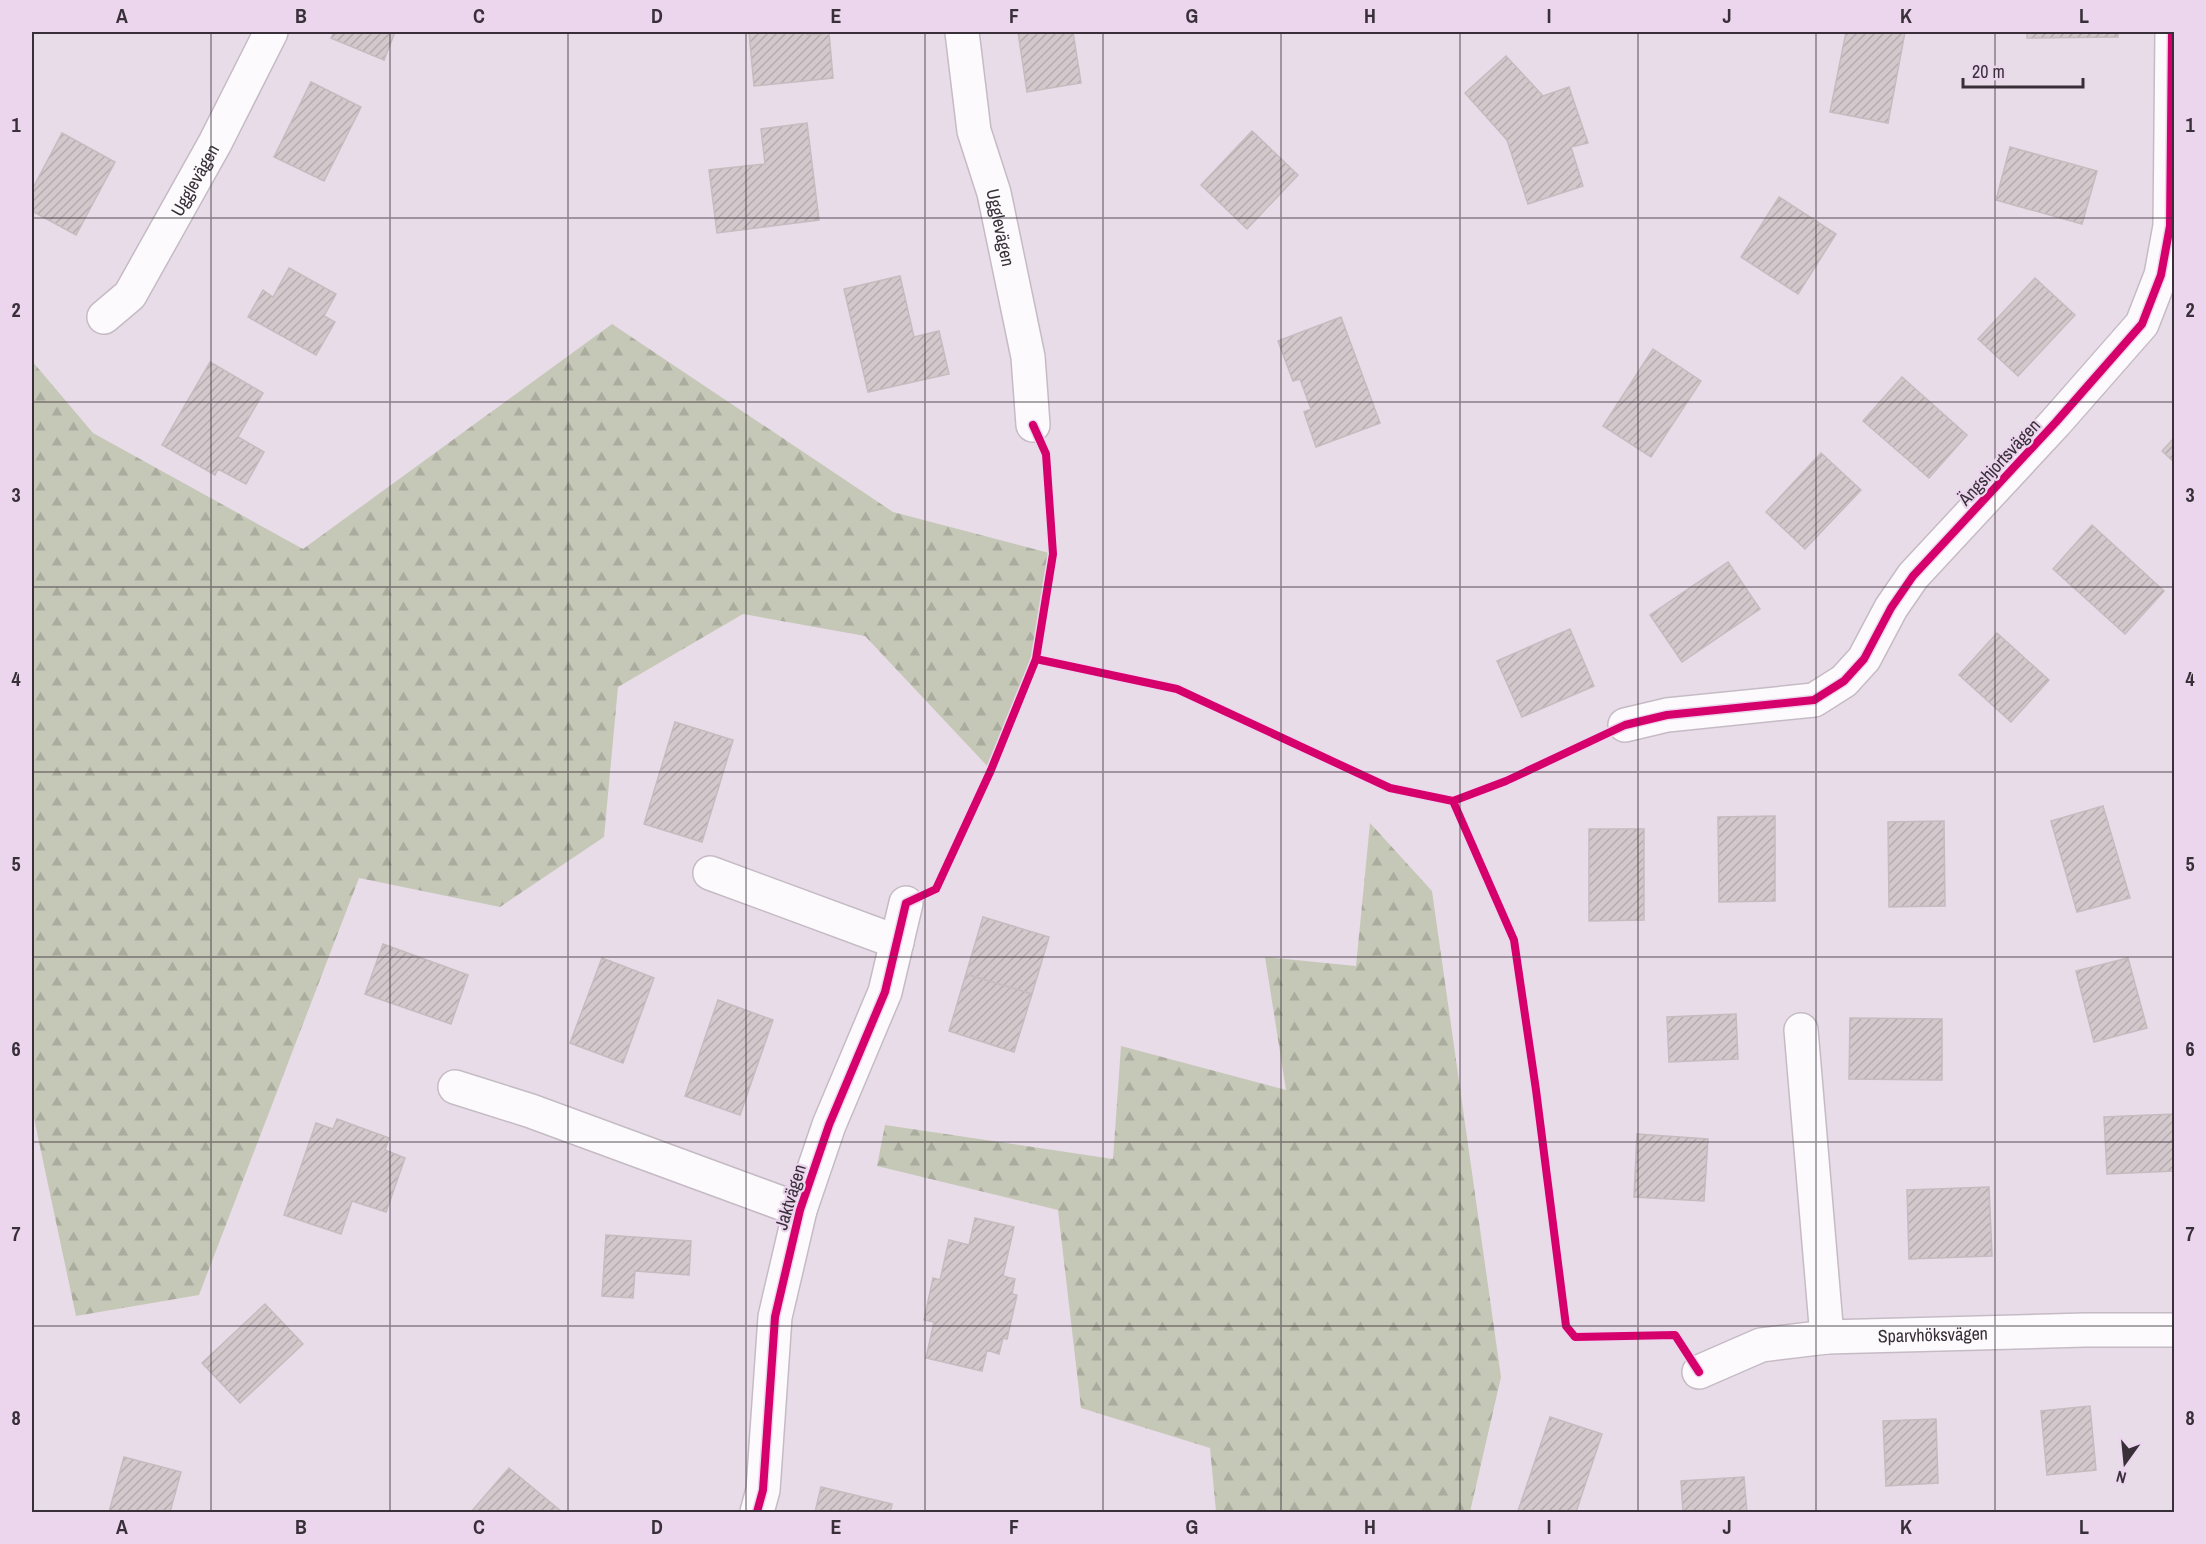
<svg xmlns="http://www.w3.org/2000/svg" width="2206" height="1544" font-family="'Archivo Narrow',sans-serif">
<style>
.forest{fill:url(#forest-firs)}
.building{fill:url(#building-hatch);stroke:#c6bbbf;stroke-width:1.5}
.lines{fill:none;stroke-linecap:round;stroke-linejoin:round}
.minor-casing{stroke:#c5bbc5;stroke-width:36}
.minor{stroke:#fcfafc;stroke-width:33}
.cycleway-casing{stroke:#ecd6ee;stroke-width:11}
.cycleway{stroke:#d6006c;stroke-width:8}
.grid{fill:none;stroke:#382f39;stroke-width:1.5;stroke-opacity:0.55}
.labels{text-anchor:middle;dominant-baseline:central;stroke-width:4.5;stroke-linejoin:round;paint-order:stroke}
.street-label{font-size:18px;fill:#382f39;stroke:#ecd6ee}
.neatline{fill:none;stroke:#382f39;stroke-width:2}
.grid-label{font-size:20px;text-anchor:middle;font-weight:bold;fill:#382f39}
</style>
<defs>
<pattern id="forest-firs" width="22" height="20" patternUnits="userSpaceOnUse" patternTransform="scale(1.5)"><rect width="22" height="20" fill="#c5c8b7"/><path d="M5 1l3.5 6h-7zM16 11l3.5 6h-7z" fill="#aaac9e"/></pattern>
<pattern id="building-hatch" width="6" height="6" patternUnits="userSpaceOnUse" patternTransform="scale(1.5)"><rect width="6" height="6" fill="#d3c8cb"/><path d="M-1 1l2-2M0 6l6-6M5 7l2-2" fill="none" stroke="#b6acaf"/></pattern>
</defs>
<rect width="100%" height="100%" fill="#e8dce8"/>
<path class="forest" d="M612,324l281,188 160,42 -17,105 -45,111 -126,-134 -122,-22 -125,73 -14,150 -104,70 -141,-29 -160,417 -123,21 -44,-207v-748l61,72 210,116z
M1370,823l62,68 69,486 -31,135h-254l-6,-64 -129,-40 -23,-198 -181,-44 8,-41 228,34 8,-113 165,44 -21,-133 91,9z"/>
<path class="building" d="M334,32h61l-11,28 -53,-22z
M749,32h58v3l22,-2 4,45 -79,8z
M1018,32h55l8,51 -54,9z
M1846,32h59l-17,91 -58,-11z
M2027,32h91v5l-91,1z
M1506,56l37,40 26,-9 19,56 -17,4 12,39 -55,18 -21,-64 -42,-47z
M311,82l50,25 -37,74 -50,-24z
M807,123l12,97 -102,13 -8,-63 56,-6 -4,-35z
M1252,131l46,44 -51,54 -46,-44z
M62,133l53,29 -39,73 -44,-24v-21z
M2010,147l87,24 -15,53 -86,-24z
M1779,197l57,37 -38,60 -57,-37z
M289,268l47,26 -12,22 11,6 -19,33 -68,-38 15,-27 10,7z
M900,276l14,61 25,-6 10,43 -81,18 -24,-103z
M2035,278l40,37 -57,61 -40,-37z
M1341,317l39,106 -64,24 -12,-35 7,-3 -11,-30 -7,2 -15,-40z
M1653,349l48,32 -50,76 -48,-31z
M210,362l53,31 -25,44 26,15 -18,32 -28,-15 -3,6 -53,-30z
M1902,377l65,58 -38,43 -66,-57z
M2174,438v24l-12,-11z
M1821,453l40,37 -56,59 -39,-37z
M2092,525l72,66 -39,43 -72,-65z
M1728,562l32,47 -78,53 -32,-47z
M1570,629l24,57 -72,31 -25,-56z
M1997,633l52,47 -38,42 -52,-47z
M675,722l58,18 -31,102 -58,-18z
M2103,806l27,92 -53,14 -26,-91z
M1775,816v85l-56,1 -1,-85z
M1944,821l1,85 -56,1 -1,-85z
M1589,829h55v91l-55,1z
M983,917l66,20 -17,57 -66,-20z
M383,944l85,31 -17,49 -86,-30z
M602,958l52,20 -31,85 -53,-20z
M2128,958l19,70 -53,14 -18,-71z
M966,974l66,20 -18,58 -65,-21z
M718,1000l55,20 -33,95 -55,-19z
M1736,1014l2,45 -69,3 -2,-45z
M1850,1018l92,1v61l-93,-1z
M2174,1114v57l-67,3 -3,-57z
M337,1119l52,19 -4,12 20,8 -19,54 -34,-11 -11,33 -57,-19 32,-92 17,6z
M1637,1134l71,5 -4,62 -70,-4z
M1989,1187l3,69 -83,3 -2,-69z
M975,1218l39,9 -11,49 12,3 -3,15 5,1 -10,44 -4,-1 -4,16 -12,-4 -5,21 -56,-13 8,-36 -10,-2 9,-42 7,2 9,-40 20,5z
M606,1235l85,6 -2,34 -54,-4 -2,27 -31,-2z
M265,1304l38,40 -63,59 -38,-40z
M2090,1406l6,64 -49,5 -6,-64z
M1550,1417l52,17 -26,78h-53l-5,-1z
M1936,1419l2,64 -52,3 -3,-65z
M124,1457l57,15 -11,40h-61z
M509,1468l53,44h-91z
M1744,1477l3,35h-64l-2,-31z
M821,1487l71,17 -2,8h-75z"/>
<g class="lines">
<g class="minor-casing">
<g id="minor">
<path id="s1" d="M962,32l12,99 20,62 34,164 5,68"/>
<path id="s2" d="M104,317l26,-22 85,-152 56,-111"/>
<path d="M1625,725l42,-10 147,-15 30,-19 20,-22 27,-51 22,-32 143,-154 86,-98 19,-49 9,-49 2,-194"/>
<path d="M710,873l187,69"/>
<path d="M1801,1030l26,307"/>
<path d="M455,1087l76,24 269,99"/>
<path id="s3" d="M1699,1372l62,-27 66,-8 258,-7h89"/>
<path d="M757,1512l6,-22 12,-173 25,-107 29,-85 56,-133 21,-89"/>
</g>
</g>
<use href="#minor" class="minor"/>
<g class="cycleway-casing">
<path id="cycleway" d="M1036,659l141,30 213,99 63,13 61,139 22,150 30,236 9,11 100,-2 24,37
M1453,801l53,-20 119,-56 42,-10 147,-15 30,-19 20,-22 27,-51 22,-32 143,-154 86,-98 19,-49 9,-49 2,-194
M757,1512l6,-22 12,-173 25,-107 29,-85 56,-133 21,-89 30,-14 55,-119 45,-111 17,-105 -7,-100 -13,-29"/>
</g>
<use href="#cycleway" class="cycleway"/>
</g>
<path class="grid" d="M211,32v1480M390,32v1480M568,32v1480M746,32v1480M925,32v1480M1103,32v1480M1281,32v1480M1460,32v1480M1638,32v1480M1816,32v1480M1995,32v1480M32,218h2142M32,402h2142M32,587h2142M32,772h2142M32,957h2142M32,1142h2142M32,1326h2142"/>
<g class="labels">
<g class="street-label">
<text stroke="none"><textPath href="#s2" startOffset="166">Ugglevägen</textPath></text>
<text stroke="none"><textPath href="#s1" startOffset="200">Ugglevägen</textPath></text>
<text transform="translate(1999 462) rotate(-47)">Ängshjortsvägen</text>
<text transform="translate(790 1197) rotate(-73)">Jaktvägen</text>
<text stroke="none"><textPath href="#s3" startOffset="240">Sparvhöksvägen</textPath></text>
</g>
</g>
<rect width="2206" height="1544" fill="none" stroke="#ecd6ee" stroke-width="66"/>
<g transform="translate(2125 1463) rotate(195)" stroke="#ecd6ee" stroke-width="4.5" paint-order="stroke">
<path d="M0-4.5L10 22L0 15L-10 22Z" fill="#382f39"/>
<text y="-9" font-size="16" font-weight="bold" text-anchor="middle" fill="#382f39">N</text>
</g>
<path d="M1963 78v9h120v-9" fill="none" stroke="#382f39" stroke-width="3"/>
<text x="1972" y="78" font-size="18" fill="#382f39" stroke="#ecd6ee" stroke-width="4.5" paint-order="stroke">20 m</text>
<rect x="33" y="33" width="2140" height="1478" class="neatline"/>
<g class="grid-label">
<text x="122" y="23">A</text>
<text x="301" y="23">B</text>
<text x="479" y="23">C</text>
<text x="657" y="23">D</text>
<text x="836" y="23">E</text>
<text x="1014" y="23">F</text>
<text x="1192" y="23">G</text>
<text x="1370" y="23">H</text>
<text x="1549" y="23">I</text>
<text x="1727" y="23">J</text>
<text x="1906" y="23">K</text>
<text x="2084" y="23">L</text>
<text x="16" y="132">1</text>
<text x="2190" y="132">1</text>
<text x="16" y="317">2</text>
<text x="2190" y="317">2</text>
<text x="16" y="502">3</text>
<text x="2190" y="502">3</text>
<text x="16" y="686">4</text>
<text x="2190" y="686">4</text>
<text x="16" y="871">5</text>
<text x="2190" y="871">5</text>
<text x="16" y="1056">6</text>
<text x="2190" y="1056">6</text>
<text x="16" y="1241">7</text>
<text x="2190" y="1241">7</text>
<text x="16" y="1425">8</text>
<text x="2190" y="1425">8</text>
<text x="122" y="1534">A</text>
<text x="301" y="1534">B</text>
<text x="479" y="1534">C</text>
<text x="657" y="1534">D</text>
<text x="836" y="1534">E</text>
<text x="1014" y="1534">F</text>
<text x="1192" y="1534">G</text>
<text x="1370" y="1534">H</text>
<text x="1549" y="1534">I</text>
<text x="1727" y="1534">J</text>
<text x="1906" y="1534">K</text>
<text x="2084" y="1534">L</text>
</g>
</svg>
